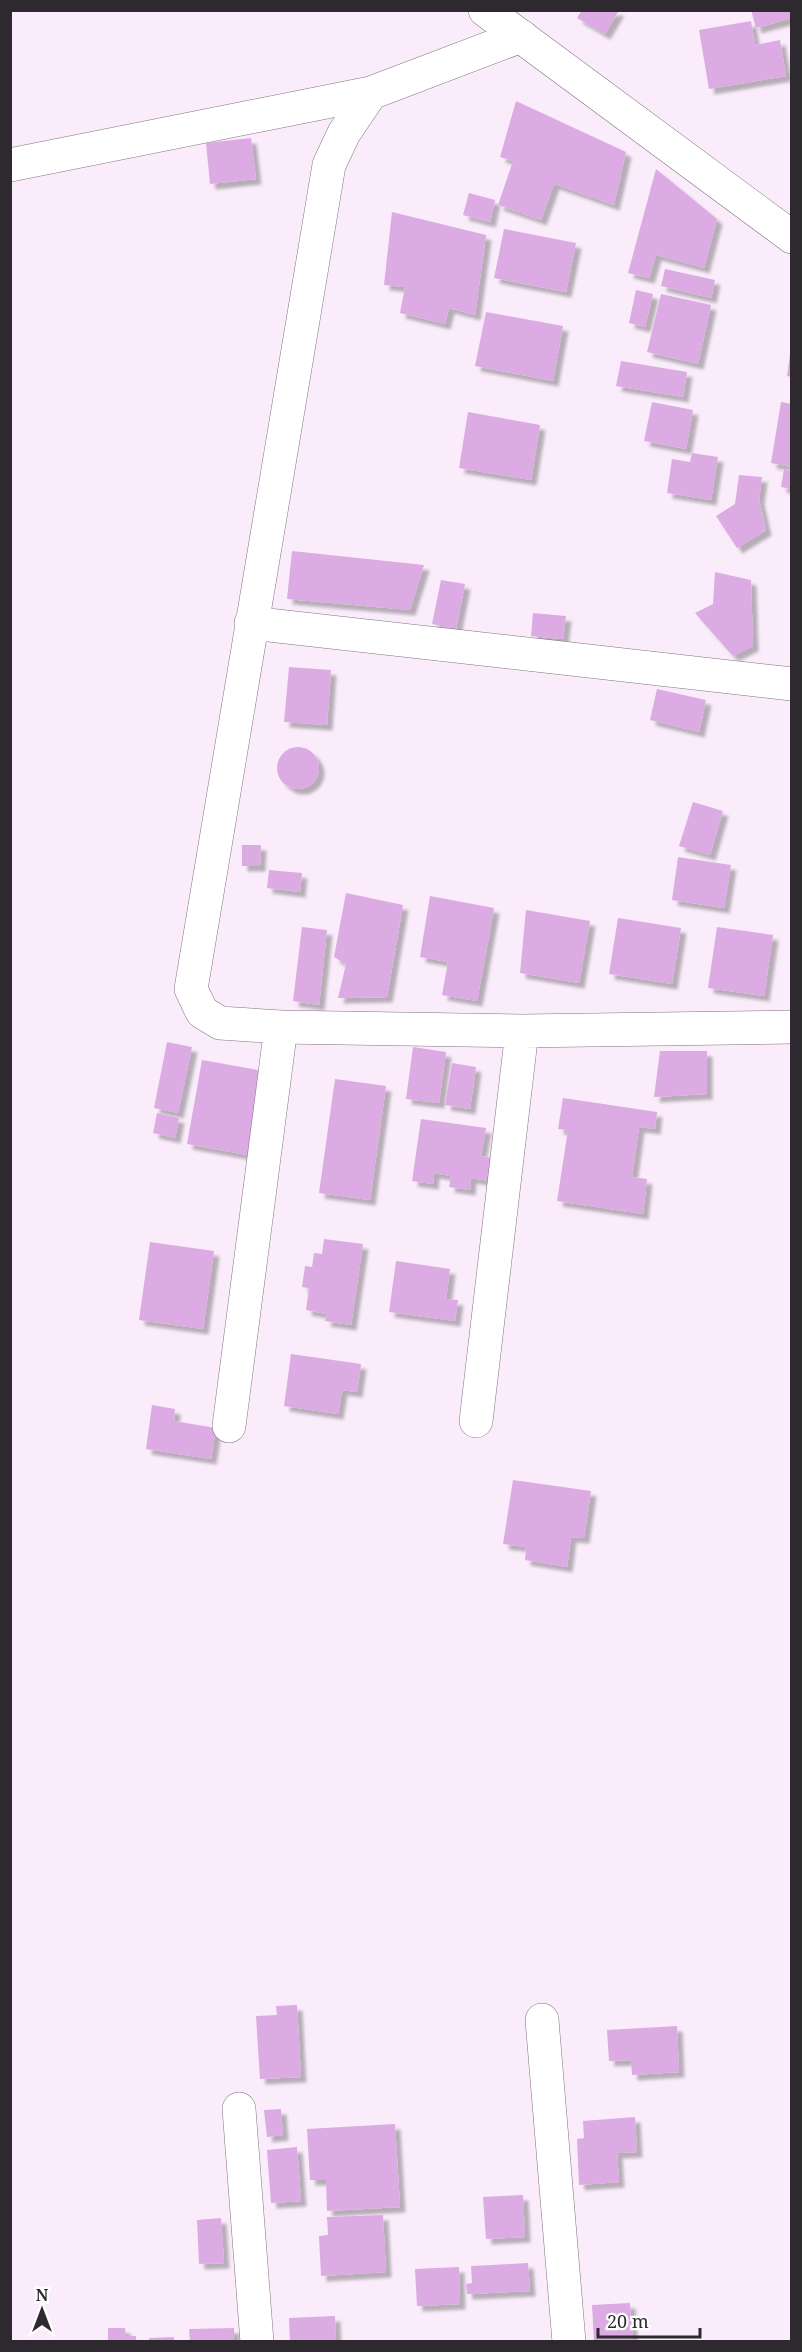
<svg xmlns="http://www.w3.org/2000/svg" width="802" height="2352" font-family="'Noto Serif',serif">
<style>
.building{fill:#dcabe3;filter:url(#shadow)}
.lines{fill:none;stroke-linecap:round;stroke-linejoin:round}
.minor-casing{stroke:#807480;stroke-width:34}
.tertiary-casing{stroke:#807480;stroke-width:34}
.minor{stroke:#fff;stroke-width:33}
.tertiary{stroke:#fff;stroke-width:33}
</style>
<defs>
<filter id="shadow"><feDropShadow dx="5.5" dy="5.5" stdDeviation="1.5" flood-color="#0004"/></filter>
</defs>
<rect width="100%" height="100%" fill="#faecfa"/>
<path class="building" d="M582,10l16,1 21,-1 -14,24 -28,-16z
M751,10h41v8l-36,10z
M751,21l4,24 25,-5 6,36 -77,13 -10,-59z
M516,101l110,51 -12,53 -60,-21 -13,36 -43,-15 15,-44 -13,-4z
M251,138l5,41 -46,5 -4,-41z
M656,169l61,50 -13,49 -48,-13 -7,23 -21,-5z
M469,193l26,7 -5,22 -27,-7z
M392,212l94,23 -11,80 -26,-7 -4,16 -45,-11 5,-26 -21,-2z
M504,229l72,14 -10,49 -72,-14z
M665,269l50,11 -4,18 -50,-12z
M636,290l17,4 -8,33 -16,-4z
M661,294l50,11 -13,59 -51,-12z
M486,312l77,14 -10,55 -78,-15z
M790,354h2v23l-5,-1z
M621,361l66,11 -4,25 -67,-11z
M652,402l41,8 -7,39 -42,-8z
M781,402l11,2v63l-21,-4z
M468,412l72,13 -9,55 -72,-12z
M692,453l26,4 -7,43 -44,-7 5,-34 18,3z
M784,469l8,1v19l-11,-2z
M739,475l23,2 -3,22 7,31 -29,18 -21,-32 19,-12z
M292,551l132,14 -14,45 -123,-11z
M715,572l36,8 2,66 -20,10 -38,-43 18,-9z
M441,580l24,4 -9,45 -24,-5z
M533,613l33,3 -3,23 -32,-3z
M289,667l42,3 -4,55 -43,-3z
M657,689l49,11 -7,32 -49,-12z
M277 768a21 21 0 1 1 42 0a21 21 0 1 1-42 0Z
M693,802l30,9 -13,44 -31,-9z
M242,845h19l-1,21h-18z
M678,857l53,8 -7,43 -52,-8z
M269,870l33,3 -2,19 -33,-4z
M346,893l57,12 -16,92 -49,1 8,-34 -12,-7z
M430,896l64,12 -17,93 -35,-6 6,-33 -28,-5z
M526,910l64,11 -11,62 -59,-10z
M618,918l63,10 -9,56 -63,-10z
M302,927l25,3 -8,75 -26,-4z
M717,927l56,8 -9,61 -56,-8z
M167,1042l25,5 -14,66 -24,-5z
M413,1047l33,5 -7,51 -33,-4z
M660,1051h47v43l-53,3z
M202,1060l67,12 -16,84 -66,-12z
M452,1063l24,4 -6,42 -25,-4z
M335,1079l51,7 -16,114 -51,-7z
M563,1098l94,14 -2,17 -16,-2 -7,50 15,2 -4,35 -86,-13 11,-71 -10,-1z
M157,1113l22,5 -4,20 -22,-5z
M421,1119l65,9 -5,28 12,2 -3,23 -19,-3 -1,12 -21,-3 2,-11 -17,-3 -1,11 -21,-3z
M324,1239l39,5 -12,81 -26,-4 2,-7 -21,-4 3,-22 -7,-1 3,-21 7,1 2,-14 8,1z
M150,1242l64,9 -11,78 -64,-9z
M396,1261l54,8 -4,30 12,1 -3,21 -66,-9z
M291,1354l70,10 -4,28 -15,-2 -4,24 -54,-8z
M152,1405l23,4 -1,12 42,7 -5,31 -65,-10z
M513,1480l78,11 -7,47 -13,-1 -4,30 -42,-7 1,-13 -23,-3z
M297,2005l4,72 -41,2 -4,-63 21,-1 -1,-9z
M677,2026l2,46 -47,3 -1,-15 -22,1 -2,-31z
M281,2109l2,26 -16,2 -3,-27z
M635,2117l2,35 -20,1 2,29 -40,3 -2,-46 7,-1 -1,-17z
M395,2124l5,83 -73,4 -1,-31h-16l-3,-51z
M297,2147l4,54 -30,2 -4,-53z
M523,2195l2,42 -39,2 -3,-42z
M383,2215l3,57 -65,4 -2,-40 9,-1 -1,-18z
M221,2218l3,45 -25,1 -2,-44z
M528,2263l2,28 -63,3 -1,-10 6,-1 -1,-17z
M459,2267l1,37 -43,2 -2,-37z
M630,2303l3,39h-39l-2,-37z
M335,2316l1,26h-46l-1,-24z
M108,2328h17l1,8h10v6h-28z
M234,2328v14h-44l-1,-13z
M174,2337v5h-25v-4z"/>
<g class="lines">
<g class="minor-casing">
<path id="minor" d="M521,36l-150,57 -27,40 -15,32 -138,824 11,23 18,11 61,4 241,4 270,-4
M10,165l361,-72
M251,623l541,61
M476,1421l46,-390
M229,1426l52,-399
M542,2020l27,322
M239,2109l18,233"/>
</g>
<g class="tertiary-casing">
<path id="tertiary" d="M485,10l307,227"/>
</g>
<use href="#minor" class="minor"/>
<use href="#tertiary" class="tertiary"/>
</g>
<rect width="802" height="2352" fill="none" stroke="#2e292e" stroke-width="24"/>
<g transform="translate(42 2310)" stroke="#fefefe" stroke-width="4.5" paint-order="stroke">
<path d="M0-4.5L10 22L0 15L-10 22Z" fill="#2e292e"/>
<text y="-9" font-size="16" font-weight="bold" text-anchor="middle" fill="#2e292e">N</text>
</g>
<path d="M598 2328v9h102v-9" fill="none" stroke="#2e292e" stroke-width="3"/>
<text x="607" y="2328" font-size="18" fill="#2e292e" stroke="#fefefe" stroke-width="4.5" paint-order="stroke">20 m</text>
</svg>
